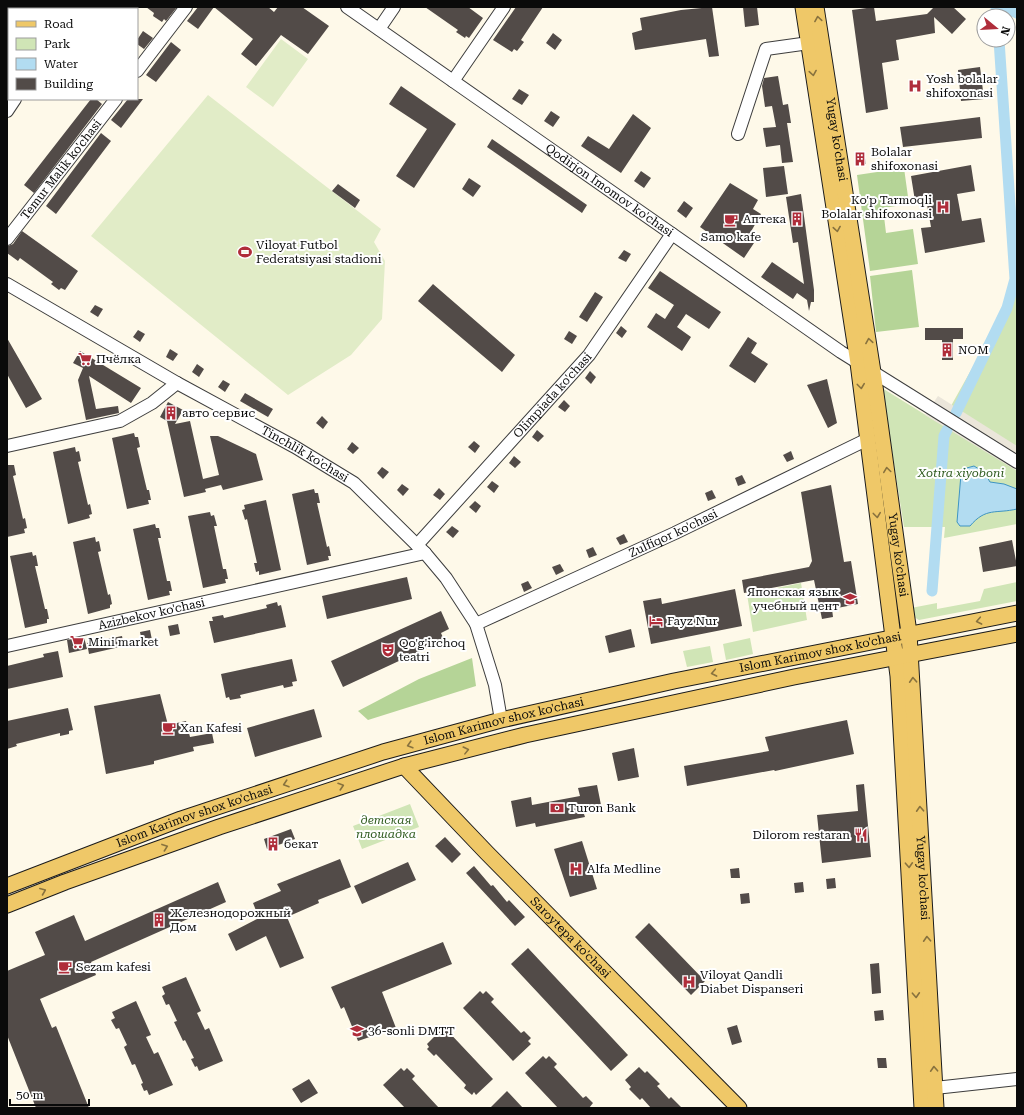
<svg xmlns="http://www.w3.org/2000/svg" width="1024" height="1115" font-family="'Roboto Serif',serif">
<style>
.green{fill:#d0e5b6}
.forest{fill:#b5d497}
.pitch{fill:#e1ecc7}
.plaza{fill:#ebe6da}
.water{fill:#b2dcf1;stroke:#3e94c3}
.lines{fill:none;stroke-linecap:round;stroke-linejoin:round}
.canal{stroke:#b2dcf1;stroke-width:11}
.building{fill:#524b48}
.minor-casing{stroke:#3d3d3d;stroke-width:14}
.major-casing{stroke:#1b1b1b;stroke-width:17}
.minor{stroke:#fff;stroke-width:12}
.major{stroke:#efc868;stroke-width:15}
.oneway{stroke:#88723e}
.labels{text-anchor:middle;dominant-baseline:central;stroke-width:4;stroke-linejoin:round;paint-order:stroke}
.poi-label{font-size:12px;fill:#0a0a0a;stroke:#fff;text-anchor:start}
.street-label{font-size:12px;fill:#0a0a0a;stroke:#fff}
.park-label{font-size:12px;font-style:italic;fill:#305c20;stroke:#fff}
</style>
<rect width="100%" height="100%" fill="#fef9e9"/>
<path class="green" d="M1017,280v244l-73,14 1,-11h-41l-22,-139 55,34 10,-9 33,-59z
M1017,582v19l-98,19 -5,-3 -3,-9 26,-5v6l43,-8 4,-12z
M801,583l6,37 -54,12 -6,-38z
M750,638l3,16 -27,6 -3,-16z
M710,646l3,16 -26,5 -4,-16z
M410,804l9,23 -57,22 -9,-23z"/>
<path class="forest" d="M904,168l5,36 -26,4 3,25 27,-4 5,35 -48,7 -13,-96z
M912,270l7,57 -43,5 -6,-56z
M472,658l4,28 -108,34 -10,-9 61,-32z"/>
<path class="pitch" d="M281,39l27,20 -35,48 -27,-20z
M208,95l173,134 -7,13 11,19 -3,58 -31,36 -63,40 -197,-159z"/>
<path class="plaza" d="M938,396l79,50v25l-92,-56z"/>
<path class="water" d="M974,466l10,6 6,10 14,2 13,5v20c-21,5 -31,-2 -47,17h-10l-3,-4 4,-48 2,-5z"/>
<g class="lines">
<path class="canal" d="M996,7l1,9
M1005,7l12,6
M956,413l51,-105 8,-29 -16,-239
M932,591l12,-155 3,-6"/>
</g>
<path class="building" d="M146,7h31l-11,14 -2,-2 -2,3 -9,-6 1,-3z
M198,7h70l6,5 4,-5h24l27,19 -21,28 -27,-19 -25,31 -15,-12 12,-15 -39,-32 -16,22 -11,-8z
M425,7h43l15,11 -14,20 -3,-2 -1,2 -9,-6 2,-2z
M516,7h27l-22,33 3,2 -7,9 -3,-2 -2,3 -19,-12z
M712,7l7,49 -10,1 -3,-18 -71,11 -3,-17 10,-3 -2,-12 41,-8z
M743,7h14l2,18 -14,2z
M874,7l2,14 51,-7 7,-7h19l13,12 -14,15 -18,-17 1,16 -39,7 3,20 -17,3 6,46 -22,4 -14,-103z
M143,31l10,7 -9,11 -7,-5v-4z
M553,33l9,7 -7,10 -9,-7z
M171,42l10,8 -25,32 -10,-7z
M980,67l4,32 -23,2 -3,-31z
M778,76l5,29 5,-1 3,19h-4l6,39 -11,1 -2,-18 -14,2 -3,-19 13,-1 -4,-21 -7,1 -3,-21 2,-8z
M401,86l55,38 -42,64 -18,-12 31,-47 -38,-25z
M519,89l10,6 -7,10 -10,-6z
M91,99h5l6,5 -68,89 -10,-8z
M128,99h15l-22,29 -10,-8z
M551,111l9,6 -7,10 -9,-6z
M633,114l18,14 -30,45 -40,-27 7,-10 21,13z
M980,117l2,21 -79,9 -3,-20z
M101,133l10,8 -55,73 -10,-8z
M492,139l95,66 -5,8 -95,-66z
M864,152l2,12 -10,1 -1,-12z
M971,165l4,26 -18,3 5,27 19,-3 4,24 -60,11 -4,-25 10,-1 -5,-28 -11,2 -4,-25z
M784,166l4,28 -22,3 -3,-29z
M641,171l10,7 -7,10 -10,-7z
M469,178l12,8 -8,11 -11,-8z
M730,183l28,17 -5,9 8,5 -12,21 7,5 -12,18 -44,-31z
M338,184l22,16 -5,8 -23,-17z
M801,194l13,96v12h-3l-2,9 -2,-11 -10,-7 -4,6 -32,-22 11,-15 32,22 -6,-42 -5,1 -7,-46z
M684,201l9,7 -7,10 -9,-7z
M22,231l56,40 -13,19 -4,-2 -2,2 -8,-6 2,-2 -33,-24 -2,3 -11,-8 1,-7 5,-2z
M624,250l7,4 -5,8 -8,-4z
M660,271l61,41 -12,17 -23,-15 -9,13 14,10 -9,14 -35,-24 9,-14 9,6 9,-14 -26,-17z
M433,284l82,71 -13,17 -84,-71z
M595,292l8,5 -16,25 -8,-5z
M95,305l8,4 -5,8 -8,-5z
M621,326l6,5 -5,7 -6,-5z
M925,328h38v11h-10v21h-11v-20h-17z
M138,330l7,4 -5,8 -7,-5z
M569,331l8,5 -5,8 -8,-5z
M748,337l9,6 -6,10 17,11 -13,19 -26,-17z
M7,338l35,61 -16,9 -19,-34z
M170,349l8,5 -5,7 -7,-4z
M80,351l61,37 -10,15 -42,-27 7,33 22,-3 1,7 -33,7 -8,-40 5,-12 -10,-5z
M197,364l7,5 -5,8 -7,-5z
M590,371l6,6 -5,7 -6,-6z
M827,379l10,44 -9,5 -21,-43z
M223,380l7,4 -5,8 -7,-5z
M245,393l28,16 -5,8 -28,-16z
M564,400l6,6 -5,6 -7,-5z
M168,402l15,8 -8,14 15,-3 13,58 16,-4 -9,-39h8l38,18 7,26 -40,10 -2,-5 -16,4 1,3 -22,5 -17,-76 -7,-4z
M322,416l6,6 -5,7 -7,-6z
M537,430l7,6 -6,6 -6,-5z
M134,433l1,4h3l2,10 -3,1 10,42h2l2,10h-3l1,4 -22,5 -15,-71z
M474,441l6,5 -5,7 -7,-6z
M352,442l7,6 -6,6 -6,-5z
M75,447l1,5 3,-1 2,10 -3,1 10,43 2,-1 2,10 -3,1 1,3 -22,6 -15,-72z
M791,451l3,8 -7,3 -4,-7z
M514,456l7,6 -6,6 -6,-5z
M7,465h7l2,10 -3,1 10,43 2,-1 2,10 -3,1 1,4 -18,4z
M382,467l7,5 -6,7 -6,-6z
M742,475l4,8 -8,3 -3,-8z
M492,481l7,5 -5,7 -7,-6z
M402,484l7,5 -6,7 -6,-6z
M831,485l13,77 7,-1 7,43 -26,5 1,8 -11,2 -8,-39 -70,13 -2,-13 67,-13 3,-6 -11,-69z
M439,488l6,6 -5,6 -7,-5z
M314,489l1,4h3l2,10h-3l10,44 2,-1 2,10h-3l1,4 -22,5 -15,-71z
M712,490l4,8 -8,3 -3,-8z
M266,500l15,70 -22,5v-4l-3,1 -2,-9h3l-10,-44 -2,1 -3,-10 3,-1 -1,-4z
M475,501l6,5 -5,7 -7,-6z
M210,512l1,4 3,-1 3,11h-3l9,43h3l2,10h-3l1,4 -23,5 -15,-72z
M155,524l1,4h3l2,10h-3l9,43h3l2,10h-3l1,4 -22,5 -15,-71z
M452,526l7,5 -6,7 -7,-6z
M624,534l4,8 -8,3 -4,-7z
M95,537l1,5 3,-1 2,10 -3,1 10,43 2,-1 2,10 -2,1v3l-22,6 -15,-72z
M1012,540l5,26 -34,6 -4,-25z
M593,547l4,8 -8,3 -3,-8z
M32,552l1,4 3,-1 2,11h-3l10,43h2l2,10h-2v4l-22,5 -15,-72z
M560,564l4,7 -8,4 -4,-8z
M407,577l5,22 -85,20 -5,-23z
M528,581l4,7 -8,4 -3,-8z
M735,589l7,37 -91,18 -8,-43 18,-3 1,6z
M277,602l1,4 3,-1 5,22 -72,16 -5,-22h4l-1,-4 11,-2 1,3 43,-10 -1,-3z
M441,611l8,18 -8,4 3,7 -101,47 -12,-26z
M178,624l2,10 -10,2 -2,-10z
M631,629l4,18 -26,6 -4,-17z
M150,630l2,10 -10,2 -2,-10z
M122,636l2,10 -35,8 -2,-11z
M84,637l3,12 -18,4 -2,-13z
M58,651l5,26 -56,12v-23l37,-9 -1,-3z
M292,659l5,22 -5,1 1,4 -9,2 -1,-3 -43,10 1,3 -11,2 -1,-3 -3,1 -5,-24z
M160,694l8,31 18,-4 4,16 22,-4 2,10 -21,4 1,4 -40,10v3l-48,10 -12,-68z
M68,708l5,22 -4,1v3l-9,2v-3l-44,11 1,2 -10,3v-28z
M314,709l8,28 -67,20 -8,-29z
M847,720l7,34 -79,17 -1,-1 -87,16 -3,-20 85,-15 -4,-14z
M634,748l5,29 -21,4 -6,-28z
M864,784l7,73 -49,6 -5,-48 41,-4 -2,-26z
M597,785l5,25 -18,4 1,3 -49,10 -1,-4 -19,4 -5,-26 20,-4 1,8 48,-9 -2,-8z
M291,829l4,10 -28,10 -3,-10z
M445,837l16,17 -9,9 -17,-17z
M582,841l15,48 -27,8 -16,-48z
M340,859l11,28 -33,13 1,3 -32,14 17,41 -24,10 -14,-32 -30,15 -8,-17 31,-16 -6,-15 28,-12 -4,-7z
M408,862l8,18 -54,24 -8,-18z
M474,866l17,20 2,-1 14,17 2,-2 16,17 -10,9 -49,-53z
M739,868l1,10h-9l-1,-9z
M835,878l1,10 -9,1 -1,-10z
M218,882l8,20 -135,60 5,13 -56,24 12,29 4,-2 33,82h-53l-29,-73v-64l38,-16 -10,-23 39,-17 11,26z
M803,882l1,10 -9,1 -1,-10z
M749,893l1,10 -9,1 -1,-10z
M649,923l56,58 -14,14 -56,-58z
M443,942l9,22 -70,28 14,36 -38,13 -14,-34 -3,2 -10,-22z
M528,948l100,107 -17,16 -100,-107z
M879,963l2,30 -9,1 -2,-30z
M186,977l15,34 -4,2 8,17 4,-2 14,33 -24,10 -2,-5 -2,1 -4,-8 3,-1 -9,-18 -2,1 -9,-19 3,-1 -8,-17 -3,1 -4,-9 3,-2 -3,-7z
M480,991l3,3 3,-3 8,8 -3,3 30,31 3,-2 7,7 -3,3 3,3 -18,17 -50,-53z
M136,1001l15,34 -5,2 8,17 4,-2 15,33 -24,10 -2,-5 -3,1 -3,-7 2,-1 -8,-19 -3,1 -8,-18 3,-2 -8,-17 -3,1 -5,-9 4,-2 -3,-6z
M883,1010l1,10 -9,1 -1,-10z
M737,1025l5,17 -10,3 -5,-17z
M444,1027l49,52 -17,16 -2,-3 -2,3 -8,-7 2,-3 -30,-31 -2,2 -7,-7 2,-2 -2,-3z
M543,1056l3,3 3,-3 8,8 -3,3 29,31 3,-2 7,7 -4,5h-31l-33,-35z
M877,1058h9l1,10h-9z
M639,1067l6,6 2,-2 13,13 -3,2 12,13 2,-2 11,11h-31l-9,-10 -2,2 -11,-11 2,-2 -6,-7z
M401,1068l3,3 3,-3 8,8 -3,3 27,29h-34l-22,-23z
M309,1079l9,14 -17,10 -9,-14z
M507,1091l16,17h-33z"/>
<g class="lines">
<g class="minor-casing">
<g id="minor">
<path id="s1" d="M347,7l494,345 176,110"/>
<path d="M74,9l1,-2"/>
<path d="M379,29l15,-22"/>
<path d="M137,71l49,-64"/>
<path d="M453,81l51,-74"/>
<path d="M7,111l8,-12"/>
<path d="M738,134l28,-85 43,-6"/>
<path id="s2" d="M7,239l109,-140"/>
<path id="s3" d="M7,284l170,99 118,64 59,36 71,70 21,25 30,46 19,61 6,35"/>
<path d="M7,446l113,-25 32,-18 25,-20"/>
<path id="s4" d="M417,545l172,-190 83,-121"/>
<path id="s5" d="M476,624l199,-91 193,-94"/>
<path id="s6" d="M7,646l418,-93"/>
<path d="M935,1088l82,-9"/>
</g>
</g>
<g class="major-casing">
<g id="major">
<path d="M803,7l55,356 40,313 24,432"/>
<path id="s7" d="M816,7l57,365 36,261 27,475"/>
<path id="s8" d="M404,766l83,87 252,255"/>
<path id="s9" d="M7,886l174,-67 202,-67 118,-32 173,-39 343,-68"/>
<path d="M7,905l58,-23 154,-55 185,-61 121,-31 269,-58 223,-43"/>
</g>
</g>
<use href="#minor" class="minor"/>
<use href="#major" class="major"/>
</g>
<defs><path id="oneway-chevron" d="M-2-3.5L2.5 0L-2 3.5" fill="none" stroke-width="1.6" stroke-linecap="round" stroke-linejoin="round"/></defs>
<g class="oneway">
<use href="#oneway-chevron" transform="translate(818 19) rotate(-99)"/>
<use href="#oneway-chevron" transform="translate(813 73) rotate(81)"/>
<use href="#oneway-chevron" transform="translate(837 229) rotate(81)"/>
<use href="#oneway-chevron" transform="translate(869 341) rotate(-99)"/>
<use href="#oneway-chevron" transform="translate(861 386) rotate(83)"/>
<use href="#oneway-chevron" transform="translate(887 470) rotate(-98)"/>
<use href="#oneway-chevron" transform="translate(877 515) rotate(83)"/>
<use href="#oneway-chevron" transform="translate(979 621) rotate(169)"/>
<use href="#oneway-chevron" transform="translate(714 673) rotate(169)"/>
<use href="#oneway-chevron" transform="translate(913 680) rotate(-93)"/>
<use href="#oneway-chevron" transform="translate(410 745) rotate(164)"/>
<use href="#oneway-chevron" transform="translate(466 750) rotate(-14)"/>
<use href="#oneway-chevron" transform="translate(286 784) rotate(162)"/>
<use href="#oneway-chevron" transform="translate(341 786) rotate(-18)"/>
<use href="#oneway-chevron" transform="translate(920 809) rotate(-93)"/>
<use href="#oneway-chevron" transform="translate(165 847) rotate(-20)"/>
<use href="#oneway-chevron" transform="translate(909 865) rotate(87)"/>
<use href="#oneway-chevron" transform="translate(43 891) rotate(-22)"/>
<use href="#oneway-chevron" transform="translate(927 939) rotate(-93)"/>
<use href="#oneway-chevron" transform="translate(916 995) rotate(87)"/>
<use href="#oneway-chevron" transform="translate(934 1069) rotate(-93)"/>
</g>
<defs>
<g id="hospital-bare" transform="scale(1.08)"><path d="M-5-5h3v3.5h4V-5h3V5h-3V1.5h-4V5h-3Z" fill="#af2d3a" stroke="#fff" stroke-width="2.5" paint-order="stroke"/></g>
<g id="building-bare" transform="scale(1.08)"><path d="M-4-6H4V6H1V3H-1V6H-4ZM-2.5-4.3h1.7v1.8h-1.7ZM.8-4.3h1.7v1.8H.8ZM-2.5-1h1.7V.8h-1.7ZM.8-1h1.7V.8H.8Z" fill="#af2d3a" stroke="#fff" stroke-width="2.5" paint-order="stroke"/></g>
<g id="cafe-bare" transform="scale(1.08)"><path d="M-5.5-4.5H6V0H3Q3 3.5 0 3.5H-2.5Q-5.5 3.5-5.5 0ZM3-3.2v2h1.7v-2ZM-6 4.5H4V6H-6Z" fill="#af2d3a" stroke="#fff" stroke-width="2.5" paint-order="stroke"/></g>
<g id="stadium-bare" transform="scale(1.08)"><path d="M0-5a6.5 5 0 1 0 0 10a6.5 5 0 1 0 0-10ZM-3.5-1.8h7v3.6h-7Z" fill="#af2d3a" stroke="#fff" stroke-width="2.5" paint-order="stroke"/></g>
<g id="supermarket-bare" transform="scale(1.08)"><path d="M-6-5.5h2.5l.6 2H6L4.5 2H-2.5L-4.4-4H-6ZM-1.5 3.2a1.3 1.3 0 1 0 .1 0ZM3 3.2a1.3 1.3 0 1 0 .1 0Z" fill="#af2d3a" stroke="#fff" stroke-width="2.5" paint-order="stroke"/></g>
<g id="school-bare" transform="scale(1.08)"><path d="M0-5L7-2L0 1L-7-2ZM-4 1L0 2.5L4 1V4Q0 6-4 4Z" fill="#af2d3a" stroke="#fff" stroke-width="2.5" paint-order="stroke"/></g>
<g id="hotel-bare" transform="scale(1.08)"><path d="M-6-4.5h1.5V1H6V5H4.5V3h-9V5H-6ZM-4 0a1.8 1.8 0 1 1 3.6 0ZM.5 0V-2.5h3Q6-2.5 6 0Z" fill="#af2d3a" stroke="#fff" stroke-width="2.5" paint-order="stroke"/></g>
<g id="theatre-bare" transform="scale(1.08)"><path d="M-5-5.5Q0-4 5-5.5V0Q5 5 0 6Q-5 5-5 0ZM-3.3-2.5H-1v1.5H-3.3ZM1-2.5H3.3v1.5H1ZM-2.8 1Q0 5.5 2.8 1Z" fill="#af2d3a" stroke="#fff" stroke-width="2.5" paint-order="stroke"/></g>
<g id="bank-bare" transform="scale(1.08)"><path d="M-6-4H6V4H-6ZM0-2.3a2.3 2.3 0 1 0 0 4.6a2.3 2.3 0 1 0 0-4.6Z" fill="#af2d3a" stroke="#fff" stroke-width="2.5" paint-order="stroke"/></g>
<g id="restaurant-bare" transform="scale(1.08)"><path d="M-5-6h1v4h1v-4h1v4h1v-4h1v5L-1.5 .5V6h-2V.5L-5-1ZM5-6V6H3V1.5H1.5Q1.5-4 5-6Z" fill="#af2d3a" stroke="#fff" stroke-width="2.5" paint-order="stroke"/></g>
</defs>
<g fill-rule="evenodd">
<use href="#hospital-bare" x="915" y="86"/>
<use href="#building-bare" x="860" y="159"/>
<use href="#hospital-bare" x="943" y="207"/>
<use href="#building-bare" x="797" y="219"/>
<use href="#cafe-bare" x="731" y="220"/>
<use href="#stadium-bare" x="245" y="252"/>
<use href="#building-bare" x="947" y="350"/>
<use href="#supermarket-bare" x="85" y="359"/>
<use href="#building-bare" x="171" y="413"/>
<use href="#school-bare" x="850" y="599"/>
<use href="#hotel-bare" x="656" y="621"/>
<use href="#supermarket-bare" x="77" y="642"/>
<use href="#theatre-bare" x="388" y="650"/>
<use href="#cafe-bare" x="169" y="728"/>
<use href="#bank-bare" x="557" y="808"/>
<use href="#restaurant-bare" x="861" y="835"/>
<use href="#building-bare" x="273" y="844"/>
<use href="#hospital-bare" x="576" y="869"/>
<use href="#building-bare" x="159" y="920"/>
<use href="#cafe-bare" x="65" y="967"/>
<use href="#hospital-bare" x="689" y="982"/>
<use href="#school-bare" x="357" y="1031"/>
</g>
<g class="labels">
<g class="poi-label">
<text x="926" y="79">Yosh bolalar<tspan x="926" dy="14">shifoxonasi</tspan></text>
<text x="871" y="152">Bolalar<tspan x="871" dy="14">shifoxonasi</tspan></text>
<text x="932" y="200" text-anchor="end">Ko'p Tarmoqli<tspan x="932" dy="14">Bolalar shifoxonasi</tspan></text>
<text x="786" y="219" text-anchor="end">Аптека</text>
<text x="731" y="237" text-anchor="middle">Samo kafe</text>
<text x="256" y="245">Viloyat Futbol<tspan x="256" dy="14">Federatsiyasi stadioni</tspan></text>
<text x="958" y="350">NOM</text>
<text x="96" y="359">Пчёлка</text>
<text x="182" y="413">авто сервис</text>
<text x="839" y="592" text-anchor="end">Японская язык<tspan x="839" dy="14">учебный цент</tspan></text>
<text x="667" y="621">Fayz Nur</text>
<text x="88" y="642">Mini market</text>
<text x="399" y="643">Qo'g'irchoq<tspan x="399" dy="14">teatri</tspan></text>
<text x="180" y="728">Xan Kafesi</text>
<text x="568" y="808">Turon Bank</text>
<text x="850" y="835" text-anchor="end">Dilorom restaran</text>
<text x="284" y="844">бекат</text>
<text x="587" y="869">Alfa Medline</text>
<text x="170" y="913">Железнодорожный<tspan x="170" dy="14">Дом</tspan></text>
<text x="76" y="967">Sezam kafesi</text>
<text x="700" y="975">Viloyat Qandli<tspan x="700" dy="14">Diabet Dispanseri</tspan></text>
<text x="368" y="1031">36-sonli DMTT</text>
</g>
<g class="street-label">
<text stroke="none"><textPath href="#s7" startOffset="134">Yugay ko'chasi</textPath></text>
<text stroke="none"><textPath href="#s2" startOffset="88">Temur Malik ko'chasi</textPath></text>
<text stroke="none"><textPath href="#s1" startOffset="320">Qodirjon Imomov ko'chasi</textPath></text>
<text stroke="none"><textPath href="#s4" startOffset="202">Olimpiada ko'chasi</textPath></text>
<text stroke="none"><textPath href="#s3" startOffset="343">Tinchlik ko'chasi</textPath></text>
<text stroke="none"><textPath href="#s5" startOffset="217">Zulfiqor ko'chasi</textPath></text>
<text stroke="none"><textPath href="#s7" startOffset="554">Yugay ko'chasi</textPath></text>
<text stroke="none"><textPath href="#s6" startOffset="148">Azizbekov ko'chasi</textPath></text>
<text stroke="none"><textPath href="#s9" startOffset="848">Islom Karimov shox ko'chasi</textPath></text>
<text stroke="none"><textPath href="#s9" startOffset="524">Islom Karimov shox ko'chasi</textPath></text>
<text stroke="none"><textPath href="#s9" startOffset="200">Islom Karimov shox ko'chasi</textPath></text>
<text stroke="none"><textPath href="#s7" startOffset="878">Yugay ko'chasi</textPath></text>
<text stroke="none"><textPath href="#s8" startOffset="239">Saroytepa ko'chasi</textPath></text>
</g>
<g class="park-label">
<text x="961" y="473">Xotira xiyoboni</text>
<text x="386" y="820">детская<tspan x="386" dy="14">плошадка</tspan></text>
</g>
</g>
<rect width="1024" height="1115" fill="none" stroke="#0a0a0a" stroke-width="16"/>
<rect x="8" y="8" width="130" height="92" fill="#ffffff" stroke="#9d9d9d"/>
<rect x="16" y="21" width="20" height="6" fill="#efc868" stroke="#9d9d9d"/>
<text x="44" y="28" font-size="12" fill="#0a0a0a">Road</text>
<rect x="16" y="38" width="20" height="12" fill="#d0e5b6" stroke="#9d9d9d"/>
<text x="44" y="48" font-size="12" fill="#0a0a0a">Park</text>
<rect x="16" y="58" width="20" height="12" fill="#b2dcf1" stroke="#9d9d9d"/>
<text x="44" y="68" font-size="12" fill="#0a0a0a">Water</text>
<rect x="16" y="78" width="20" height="12" fill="#524b48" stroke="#9d9d9d"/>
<text x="44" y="88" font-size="12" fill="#0a0a0a">Building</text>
<g transform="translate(996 28) rotate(108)"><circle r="19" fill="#ffffff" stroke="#9d9d9d"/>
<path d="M0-3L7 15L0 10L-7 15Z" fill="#af2d3a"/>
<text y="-6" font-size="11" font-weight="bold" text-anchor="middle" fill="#0a0a0a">N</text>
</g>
<path d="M10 1099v6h79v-6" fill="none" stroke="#0a0a0a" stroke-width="2"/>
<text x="16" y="1099" font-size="12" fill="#0a0a0a" stroke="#ffffff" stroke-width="3" paint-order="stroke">50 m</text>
</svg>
